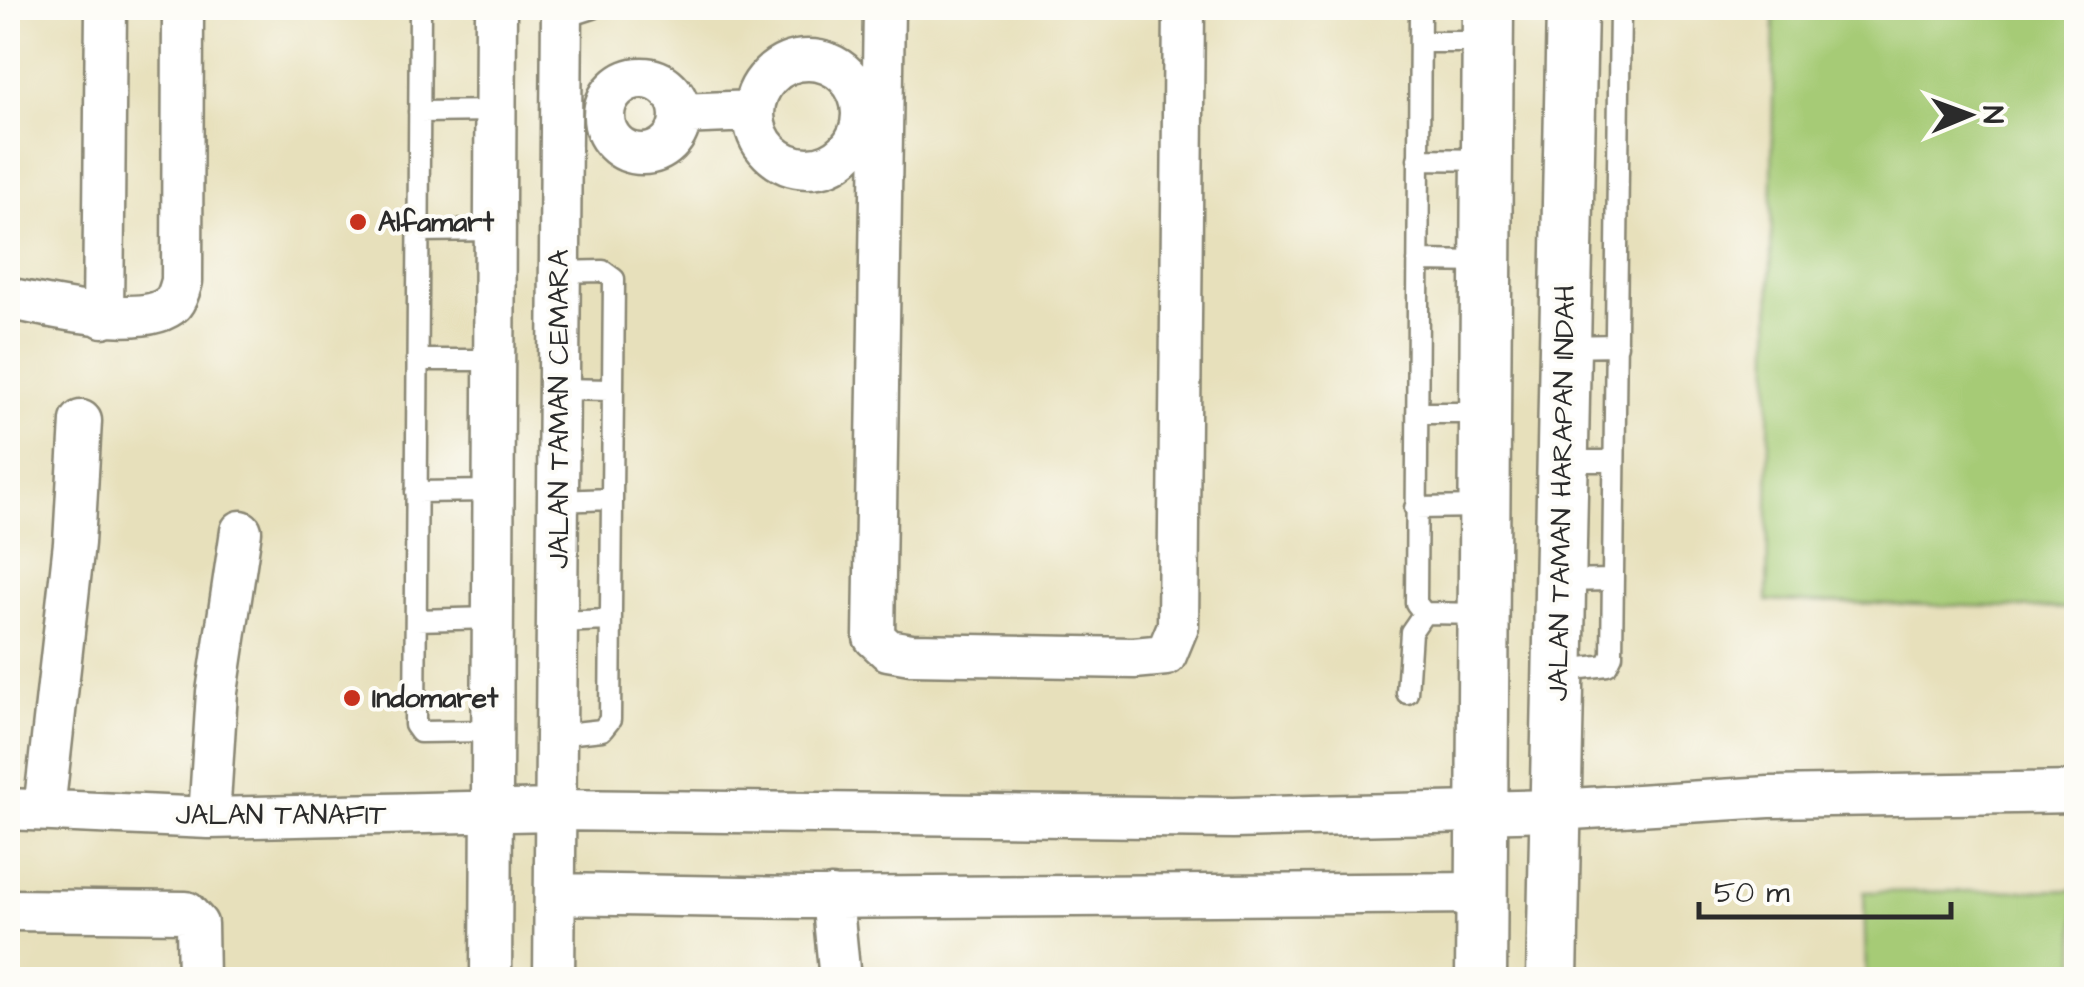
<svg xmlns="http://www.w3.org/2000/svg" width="2084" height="987" font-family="'Architects Daughter',sans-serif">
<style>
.green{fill:#a6cb76;stroke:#687b50;stroke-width:2.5}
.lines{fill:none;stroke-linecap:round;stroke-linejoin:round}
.service-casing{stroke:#898673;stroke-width:25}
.minor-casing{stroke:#898673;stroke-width:45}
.tertiary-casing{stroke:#898673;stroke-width:55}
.service{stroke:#fff;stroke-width:20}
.minor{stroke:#fff;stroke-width:40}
.tertiary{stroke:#fff;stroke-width:50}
.poi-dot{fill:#c8321e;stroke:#fdfcf7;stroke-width:4}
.labels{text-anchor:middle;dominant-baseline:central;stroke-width:8;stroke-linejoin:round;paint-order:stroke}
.poi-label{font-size:28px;font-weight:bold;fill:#2b2b2b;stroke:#fdfcf7;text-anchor:start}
.street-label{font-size:28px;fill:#2b2b2b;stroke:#fdfcf7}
</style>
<rect width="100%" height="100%" fill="#fdfcf7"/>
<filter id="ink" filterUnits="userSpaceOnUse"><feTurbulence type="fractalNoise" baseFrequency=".01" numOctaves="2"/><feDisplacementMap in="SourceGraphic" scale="20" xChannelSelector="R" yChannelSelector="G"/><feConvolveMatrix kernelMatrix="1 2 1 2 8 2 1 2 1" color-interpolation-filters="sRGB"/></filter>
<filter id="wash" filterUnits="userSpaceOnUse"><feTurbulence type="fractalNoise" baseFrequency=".0048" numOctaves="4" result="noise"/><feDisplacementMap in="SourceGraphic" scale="40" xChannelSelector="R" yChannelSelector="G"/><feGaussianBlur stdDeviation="2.25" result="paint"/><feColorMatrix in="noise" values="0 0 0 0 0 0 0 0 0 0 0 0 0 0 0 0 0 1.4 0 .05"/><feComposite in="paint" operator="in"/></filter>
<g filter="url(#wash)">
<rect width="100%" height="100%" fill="#e7e0bb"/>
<path class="green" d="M1774,8h302v601l-309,-8z
M2075,890l1,89h-210l-2,-87z"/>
</g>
<g filter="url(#ink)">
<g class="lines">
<g class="service-casing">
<path id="service" d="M420,8l-5,717 5,7 72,-1
M1420,8l-4,595 8,10 59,1
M562,18l31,-10
M1420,42h67
M419,112l77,-1
M1418,159l69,1
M418,231l77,-1
M1418,261l68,1
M1564,346l53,-1
M417,360h77
M559,389l52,1
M1417,413h68
M1562,461h52
M416,492l77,-1
M558,501l53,-2
M1415,508l68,-1
M1560,581l53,-1
M416,620l77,-2
M557,622l52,-2
M1558,671l49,-6 5,-10 8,-647
M1407,693l4,-61 13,-19
M556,735l46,-5 8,-10 4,-441 -11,-8 -44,1"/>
</g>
<g class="minor-casing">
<path id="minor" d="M884,8l-10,629 14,13 23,4 223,4 32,-3 12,-29 6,-618
M754 114a54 54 0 1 1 108 0a54 54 0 1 1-108 0Z
M604 116a38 38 0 1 1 76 0a38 38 0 1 1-76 0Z
M680,114l74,-3
M8,298c34,7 137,33 165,5 5,-6 7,-15 9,-22l1,-273
M103,317l3,-309
M8,809l201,9 346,-8 678,8 322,-8 214,-13 307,-5
M44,810l30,-267 7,-122
M209,818l8,-126 24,-161
M555,894l250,4 677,-5
M832,897l8,83
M8,910l178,2 11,12 1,56
M491,980l5,-972
M554,980l8,-972"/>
</g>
<g class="tertiary-casing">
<path id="tertiary" d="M1481,980l7,-972
M1552,980l20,-972"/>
</g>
<use href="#service" class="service"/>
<use href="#minor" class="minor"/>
<use href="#tertiary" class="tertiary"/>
</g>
</g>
<g class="poi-dot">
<circle cx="358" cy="222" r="10"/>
<circle cx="352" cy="698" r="10"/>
</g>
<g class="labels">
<g class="poi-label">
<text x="378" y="222">Alfamart</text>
<text x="372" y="698">Indomaret</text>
</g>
<g class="street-label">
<text transform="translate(559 409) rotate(-90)">JALAN TAMAN CEMARA</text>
<text transform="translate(1562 493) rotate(-89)">JALAN TAMAN HARAPAN INDAH</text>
<text x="281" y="815">JALAN TANAFIT</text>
</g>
</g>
<rect width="2084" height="987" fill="none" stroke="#fdfcf7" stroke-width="40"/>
<g transform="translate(1969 115) rotate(89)" stroke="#fdfcf7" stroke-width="8" paint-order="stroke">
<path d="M0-8L18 38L0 25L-18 38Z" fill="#2b2b2b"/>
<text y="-15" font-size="28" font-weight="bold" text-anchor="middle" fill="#2b2b2b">N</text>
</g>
<path d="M1699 902v15h252v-15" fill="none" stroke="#2b2b2b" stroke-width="5"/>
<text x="1714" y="902" font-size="30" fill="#2b2b2b" stroke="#fdfcf7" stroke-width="8" paint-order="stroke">50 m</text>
</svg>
